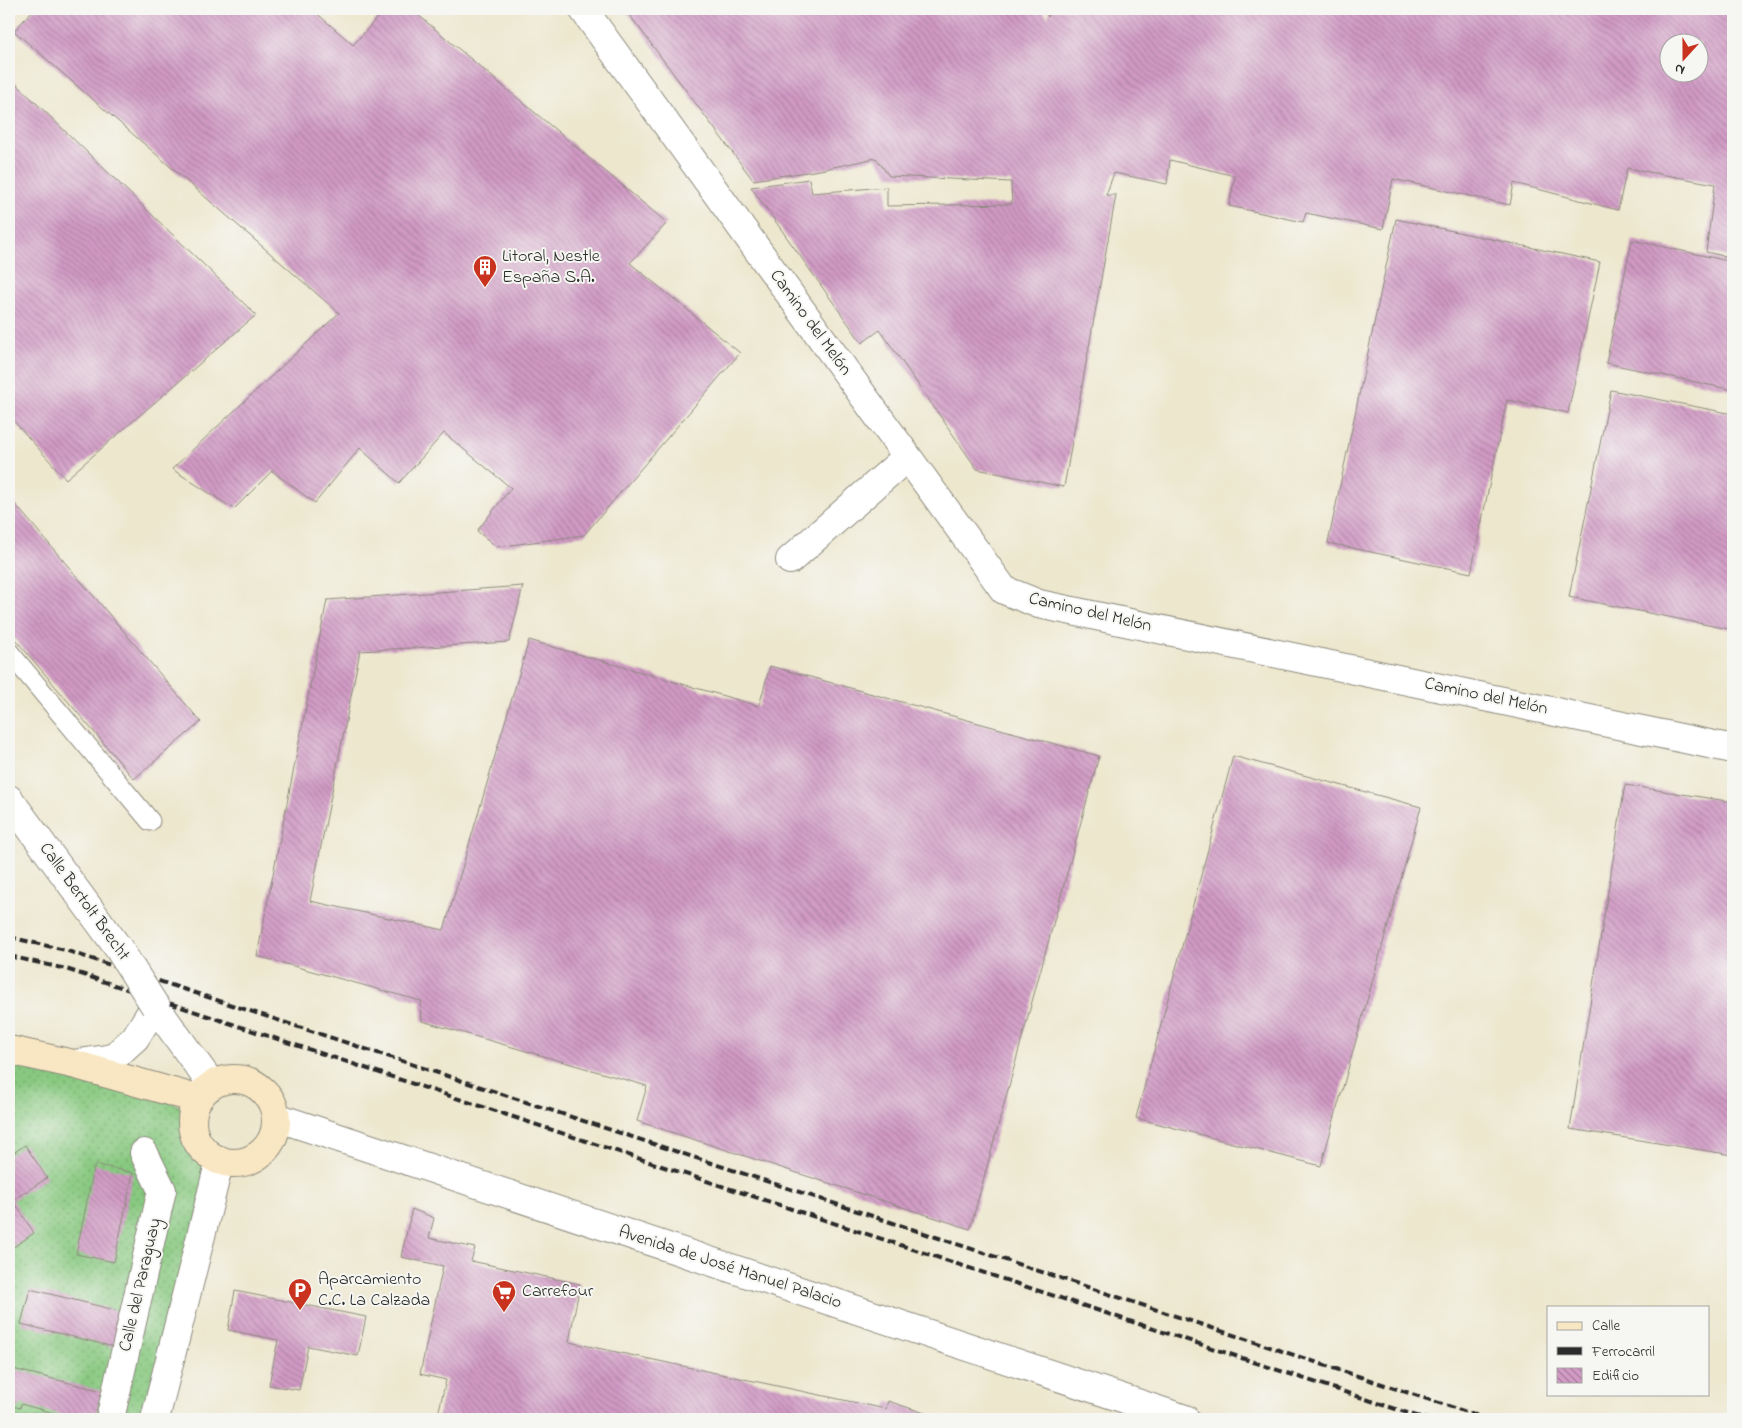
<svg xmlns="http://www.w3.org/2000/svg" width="1742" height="1428" font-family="'Indie Flower',sans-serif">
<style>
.grass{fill:url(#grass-dots);stroke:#5a7a56}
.building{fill:url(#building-back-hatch);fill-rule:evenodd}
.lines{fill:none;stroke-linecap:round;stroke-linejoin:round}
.service-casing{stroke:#8c897c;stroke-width:21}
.minor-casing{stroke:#8c897c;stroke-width:30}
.tertiary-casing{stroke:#8c897c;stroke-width:30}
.secondary-casing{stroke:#8c897c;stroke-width:30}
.service{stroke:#fff;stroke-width:19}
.minor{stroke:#fff;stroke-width:28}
.tertiary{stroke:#fff;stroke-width:28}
.secondary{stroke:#f9e7c3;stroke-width:28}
.rail{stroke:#2b2b2b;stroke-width:4;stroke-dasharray:8 4;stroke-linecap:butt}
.tertiary-bridge-casing{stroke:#8c897c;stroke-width:30;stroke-linecap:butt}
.tertiary-bridge{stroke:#fff;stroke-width:28}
.labels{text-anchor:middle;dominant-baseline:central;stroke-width:4;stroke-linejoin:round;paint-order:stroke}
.poi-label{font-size:18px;fill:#2b2b2b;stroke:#f6f6f2;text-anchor:start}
.street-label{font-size:18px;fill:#2b2b2b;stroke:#f6f6f2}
</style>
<defs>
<pattern id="grass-dots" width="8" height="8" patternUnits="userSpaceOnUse" patternTransform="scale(1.25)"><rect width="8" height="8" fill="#88c980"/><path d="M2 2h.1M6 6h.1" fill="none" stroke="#6fa369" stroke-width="1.8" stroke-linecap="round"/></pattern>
<pattern id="building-back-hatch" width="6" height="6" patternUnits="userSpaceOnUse" patternTransform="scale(1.25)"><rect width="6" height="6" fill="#d19ac5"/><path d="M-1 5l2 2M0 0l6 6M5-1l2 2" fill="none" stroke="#aa7ea0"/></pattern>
</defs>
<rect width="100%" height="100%" fill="#f6f6f2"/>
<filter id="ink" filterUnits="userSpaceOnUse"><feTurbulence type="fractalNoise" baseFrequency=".02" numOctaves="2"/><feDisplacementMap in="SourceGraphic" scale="10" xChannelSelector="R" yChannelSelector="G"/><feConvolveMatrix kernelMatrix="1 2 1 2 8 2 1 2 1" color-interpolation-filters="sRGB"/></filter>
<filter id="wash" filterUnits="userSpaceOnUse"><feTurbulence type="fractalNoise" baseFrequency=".0096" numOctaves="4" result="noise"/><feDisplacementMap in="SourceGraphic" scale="20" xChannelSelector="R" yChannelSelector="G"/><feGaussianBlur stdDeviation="1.12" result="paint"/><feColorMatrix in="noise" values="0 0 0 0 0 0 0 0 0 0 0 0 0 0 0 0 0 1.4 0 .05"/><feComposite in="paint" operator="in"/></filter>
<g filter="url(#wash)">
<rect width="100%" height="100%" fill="#ede7ce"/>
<path class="grass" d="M9,1050l184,60c-3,18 1,34 17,45l-55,264h-146z"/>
<g id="blocks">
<path class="building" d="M34,9h278l41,36 32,-36h26l256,214 -37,40 110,90 -156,182 -87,12 -20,-16 34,-43 -67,-55 -45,50 -39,-35 -45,55 -43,-32 -38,38 -62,-40 167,-156 -325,-282z
M625,9h417l6,8 2,-8h683v249l-27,-6 9,-68 -88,-16 -9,42 -104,-27 -4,22 -117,-26 -10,50 -77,-16 -3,9 -74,-16 6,-30 -65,-16 -3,24 -53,-11 -8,22h10l-52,292 -87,-18 -97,-139 -18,13 -111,-156 58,-8 3,14 75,-6v19l125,-2 -1,-22 -122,-6 -13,-18 -56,12 -67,10zM1670,42h30v30h-30z
M9,77l247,238 -190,164 -57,-63z
M1396,219l204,43 -32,151 -61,-13 -36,173 -143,-30z
M1632,240l101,22v128l-127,-27z
M1611,390l122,24v216l-164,-33z
M9,497l192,225 -67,57 -125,-147z
M523,586l-14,56 -149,9 -50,250 134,29 85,-290 230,66 11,-40 329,90 -129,473 -333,-108 10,-35 -225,-65 -1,-20 -164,-45 70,-356z
M1233,756l188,51 -100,359 -185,-48z
M1625,785l108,17v353l-163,-26z
M25,1145l22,33 -34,22 21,33 -25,17v-94z
M95,1164l38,9 -19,89 -38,-8z
M412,1209l22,9 -5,20 46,10 -4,13 109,23 -11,58 317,67 2,-8 55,18h-506l9,-39 -26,-6 23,-108 -42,-9z
M30,1289l93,23 -9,35 -93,-23z
M235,1291l131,26 -8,39 -50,-10 -9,44 -30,-5 9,-45 -50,-10z
M9,1368l93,23 -7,28h-20l-54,-15 -1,4 -11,-3z"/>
</g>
</g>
<g filter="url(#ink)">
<use href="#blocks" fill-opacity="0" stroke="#8c897c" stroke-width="1"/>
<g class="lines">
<g class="service-casing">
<path id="service" d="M9,652l141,169"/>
</g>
<g class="minor-casing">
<path id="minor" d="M583,9l421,581 35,14 694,145
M790,560l117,-103
M110,1419l52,-229 -18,-37
M155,1419l65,-259"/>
</g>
<g class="tertiary-casing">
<path id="tertiary" d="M9,799l110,150
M73,1064l40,-6 22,-20 20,-32 57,79
M276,1117l909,302"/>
</g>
<g class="secondary-casing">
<path id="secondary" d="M9,1050l64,14 124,35
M192 1121a42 42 0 1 1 84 0a42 42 0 1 1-84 0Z"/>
</g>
<use href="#service" class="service"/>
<use href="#minor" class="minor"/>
<use href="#tertiary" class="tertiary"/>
<use href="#secondary" class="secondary"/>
<path class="rail" d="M9,937l56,13 1423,469
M9,956l57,13 1360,450"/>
<g class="tertiary-bridge-casing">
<path id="tertiary-bridge" d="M119,949l36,57"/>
</g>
<use href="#tertiary-bridge" class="tertiary-bridge"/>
</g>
</g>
<defs>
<g id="building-pin" transform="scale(1.25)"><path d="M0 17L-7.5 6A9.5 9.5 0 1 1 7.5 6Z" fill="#c8321e" stroke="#f6f6f2"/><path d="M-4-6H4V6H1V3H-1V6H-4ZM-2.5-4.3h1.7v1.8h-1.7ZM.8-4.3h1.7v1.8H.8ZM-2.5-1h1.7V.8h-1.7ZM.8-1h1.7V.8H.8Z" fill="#fff"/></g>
<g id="parking-pin" transform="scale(1.25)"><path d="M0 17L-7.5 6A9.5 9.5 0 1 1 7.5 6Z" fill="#c8321e" stroke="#f6f6f2"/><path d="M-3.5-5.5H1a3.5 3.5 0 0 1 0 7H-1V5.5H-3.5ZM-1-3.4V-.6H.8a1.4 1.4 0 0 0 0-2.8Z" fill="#fff"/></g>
<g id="supermarket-pin" transform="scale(1.25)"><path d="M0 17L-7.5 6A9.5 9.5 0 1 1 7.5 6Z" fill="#c8321e" stroke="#f6f6f2"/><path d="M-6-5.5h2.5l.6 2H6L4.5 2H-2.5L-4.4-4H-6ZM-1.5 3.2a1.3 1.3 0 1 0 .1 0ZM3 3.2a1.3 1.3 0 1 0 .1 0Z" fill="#fff"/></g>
</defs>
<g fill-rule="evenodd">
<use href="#building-pin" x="485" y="267"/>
<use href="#parking-pin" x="300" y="1290"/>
<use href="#supermarket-pin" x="504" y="1292"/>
</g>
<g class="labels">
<g class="poi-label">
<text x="502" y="257">Litoral, Nestle<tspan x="502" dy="21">España S.A.</tspan></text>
<text x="318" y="1280">Aparcamiento<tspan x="318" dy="21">C.C. La Calzada</tspan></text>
<text x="522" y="1292">Carrefour</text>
</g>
<g class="street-label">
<text transform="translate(810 323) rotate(54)">Camino del Melón</text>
<text transform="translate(1090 613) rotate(13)">Camino del Melón</text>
<text transform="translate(1486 697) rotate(12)">Camino del Melón</text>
<text transform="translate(84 902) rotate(54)">Calle Bertolt Brecht</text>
<text transform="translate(730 1268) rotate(18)">Avenida de José Manuel Palacio</text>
<text transform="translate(141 1285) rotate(-77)">Calle del Paraguay</text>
</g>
</g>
<rect width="1742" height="1428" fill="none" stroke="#f6f6f2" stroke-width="30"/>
<rect x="1547" y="1306" width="162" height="90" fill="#f6f6f2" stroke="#a5a5a2"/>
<rect x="1557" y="1322" width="25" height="8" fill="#f9e7c3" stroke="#a5a5a2"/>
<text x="1592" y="1330" font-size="15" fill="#2b2b2b">Calle</text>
<rect x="1557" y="1347" width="25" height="8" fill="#2b2b2b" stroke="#a5a5a2"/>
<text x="1592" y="1356" font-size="15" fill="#2b2b2b">Ferrocarril</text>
<rect x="1557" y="1368" width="25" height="15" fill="url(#building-back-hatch)" stroke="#a5a5a2"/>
<text x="1592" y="1380" font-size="15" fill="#2b2b2b">Edificio</text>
<g transform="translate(1684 58) rotate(201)"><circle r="24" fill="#f6f6f2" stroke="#a5a5a2"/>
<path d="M0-4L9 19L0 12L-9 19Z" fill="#c8321e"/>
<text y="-8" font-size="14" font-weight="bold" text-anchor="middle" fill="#2b2b2b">N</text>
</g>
</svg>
